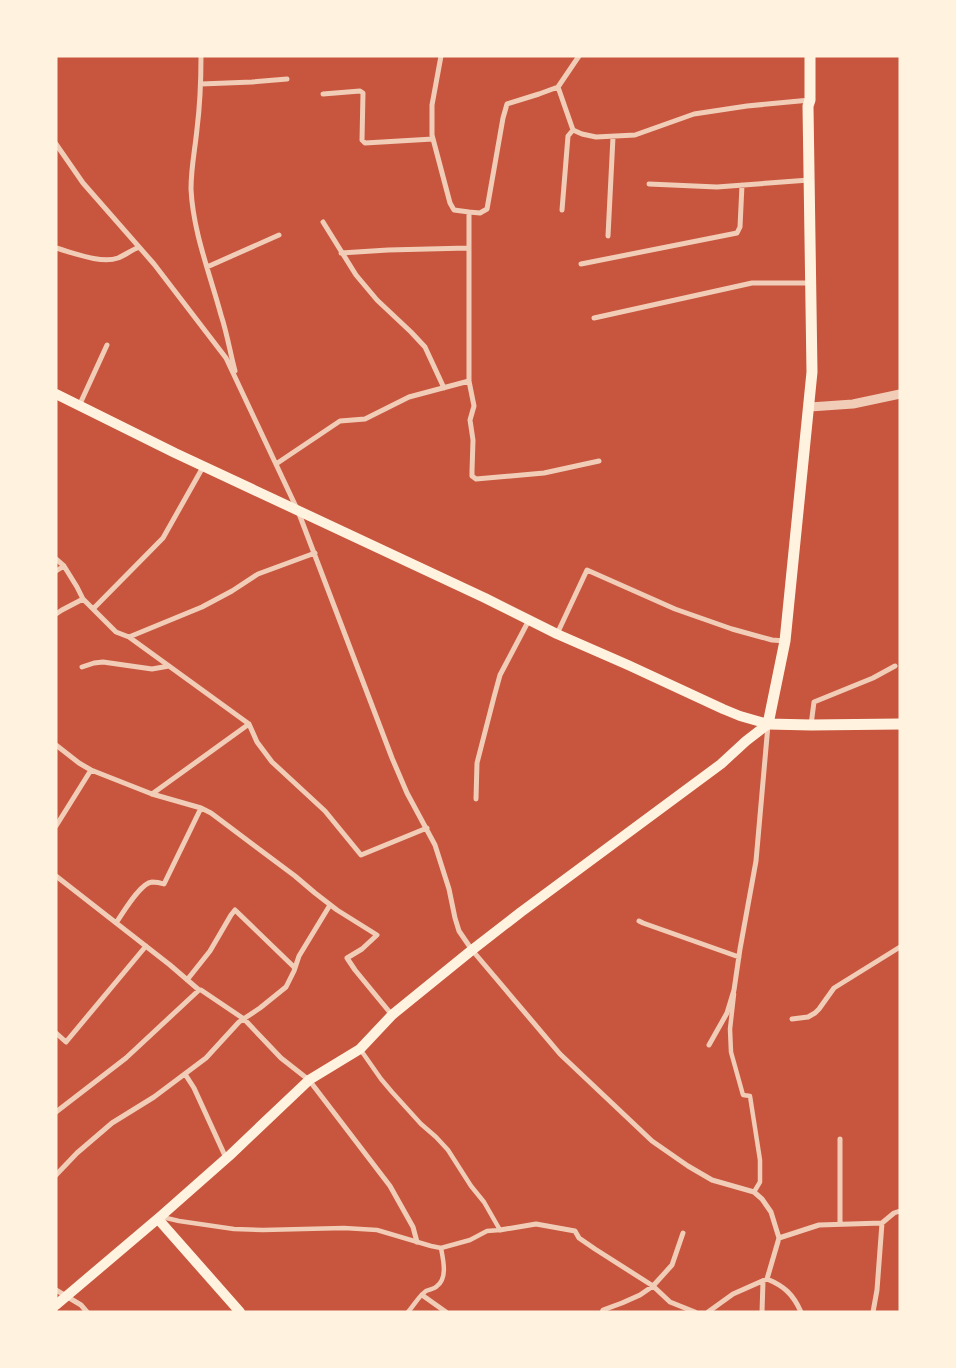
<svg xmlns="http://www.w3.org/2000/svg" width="956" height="1368" font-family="'Open Sans',sans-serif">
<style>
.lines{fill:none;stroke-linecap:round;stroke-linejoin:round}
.pedestrian{stroke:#f1ccb7;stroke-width:4.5}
.minor{stroke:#f1ccb7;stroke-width:5}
.tertiary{stroke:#f1ccb7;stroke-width:9}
.secondary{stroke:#fff3e0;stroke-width:10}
.trunk{stroke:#fff3e0;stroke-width:11}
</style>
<rect width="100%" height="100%" fill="#c8553d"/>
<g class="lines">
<path class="pedestrian" d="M734,994l-4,35 1,23 12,43 7,1 10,64v22l-6,10
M162,1217l17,4 55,8 29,1 81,-2 33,2 54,16 10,2 29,-8 17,-9 13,-1 -16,-28 -13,-16 -23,-36 -12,-13 -15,-13 -29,-32 -11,-13 -21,-30
M408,1312c6,-7 11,-16 18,-21 4,-2 9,-2 11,-5 11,-8 6,-27 4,-38"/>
<path class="minor" d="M201,56c0,24 -1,49 -4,73 -2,21 -6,38 -6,60 2,43 19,85 30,126 6,18 9,37 14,56
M441,56l-9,49v30l18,68 4,7 15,2
M201,84l51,-2 35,-3
M558,87l21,-31
M323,94l37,-3 3,2 -1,47 3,3 68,-4
M56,144l27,39 71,81 72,94 72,153 94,247 15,35 28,52 14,44 6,29 4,13 13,19 88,104 92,87 36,25 24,14 42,12 8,7 9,13 8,26 40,-13 63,-2 12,-10 6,-2
M649,184l68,3 92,-7
M562,210l6,-74 5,-6
M323,222l33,53 21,25 34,32 14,15 19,41
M608,236l5,-99
M56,248c18,5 45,16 62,10 7,-3 14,-8 21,-11
M341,253l47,-3 80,-2
M581,264l156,-31 3,-6 2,-42
M207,267l72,-32
M594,318l158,-35h58
M469,381l5,25 -4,14 3,20 -1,31v5l4,3 68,-6 55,-12
M79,406l28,-61
M276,464l64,-43 25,-2 44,-22 60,-16v-169l11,1 7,-4 16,-91 4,-14 32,-10 19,-7 15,43 9,4 14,3 39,-2 59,-21 53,-8 63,-6
M56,559l8,7
M56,571l8,-5 13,21 6,12 33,33 13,5 73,-30 30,-16 26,-17 57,-21
M93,609l70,-71 40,-71
M56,614l6,-4 21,-11
M557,634l30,-64 88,39 57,20 40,11 13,1
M129,637l120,87 8,18 15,20 53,49 36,44 66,-27
M82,667l12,-4 9,-1 49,7 17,-3
M811,725l3,-23 59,-24 22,-12
M56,745l23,18 12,7 61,24 49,14 10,5 84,63 20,17 22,17 40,25 -15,14 -15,9 8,12 37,45
M152,794l97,-70
M476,799l1,-36 17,-66 6,-22 29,-55
M56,826l35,-56
M56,876l114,89 29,25h2l43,29 37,39 28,22 81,106 23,41 4,15
M639,921l4,2 96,34
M116,923c7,-10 24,-40 36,-41 4,0 9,1 12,2l37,-76
M187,980l23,-29 21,-36 4,-5 60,58
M792,1019l16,-2 7,-4 4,-4 15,-21 66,-41
M56,1033l10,9 80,-96
M709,1045l18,-32 7,-23 6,-41 16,-88 12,-136
M185,1074l9,14 32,70
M56,1112l70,-54 73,-68
M56,1175l21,-22 35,-30 42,-26 52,-39 33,-36 21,-14 26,-21 8,-16 5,-15 31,-51
M840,1223v-84
M500,1230l36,-6 39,7 4,7 16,11 58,37 17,16 25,10
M767,1279c17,7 26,15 34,33
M56,1290l25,15 6,7
M422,1295l24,17
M602,1312l1,-2 19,-7 18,-8 13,-9 19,-21 11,-32
M708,1312l25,-18 34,-15 12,-41
M762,1312l1,-31
M873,1312l4,-22 5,-67"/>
<path class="tertiary" d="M810,407l43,-3 47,-10"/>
<path class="secondary" d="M56,394l119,59 310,145 72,36 71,31 95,44 17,7 28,8
M158,1219l82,93
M56,1305l105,-89 68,-60 80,-76 51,-31 32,-34 80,-65 49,-38 200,-148 25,-23 22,-17"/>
<path class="trunk" d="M810,56v44l-2,6 4,266 -27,269 -17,83 43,1 89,-1"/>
</g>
<rect width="956" height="1368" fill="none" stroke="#fff3e0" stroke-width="115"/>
</svg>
